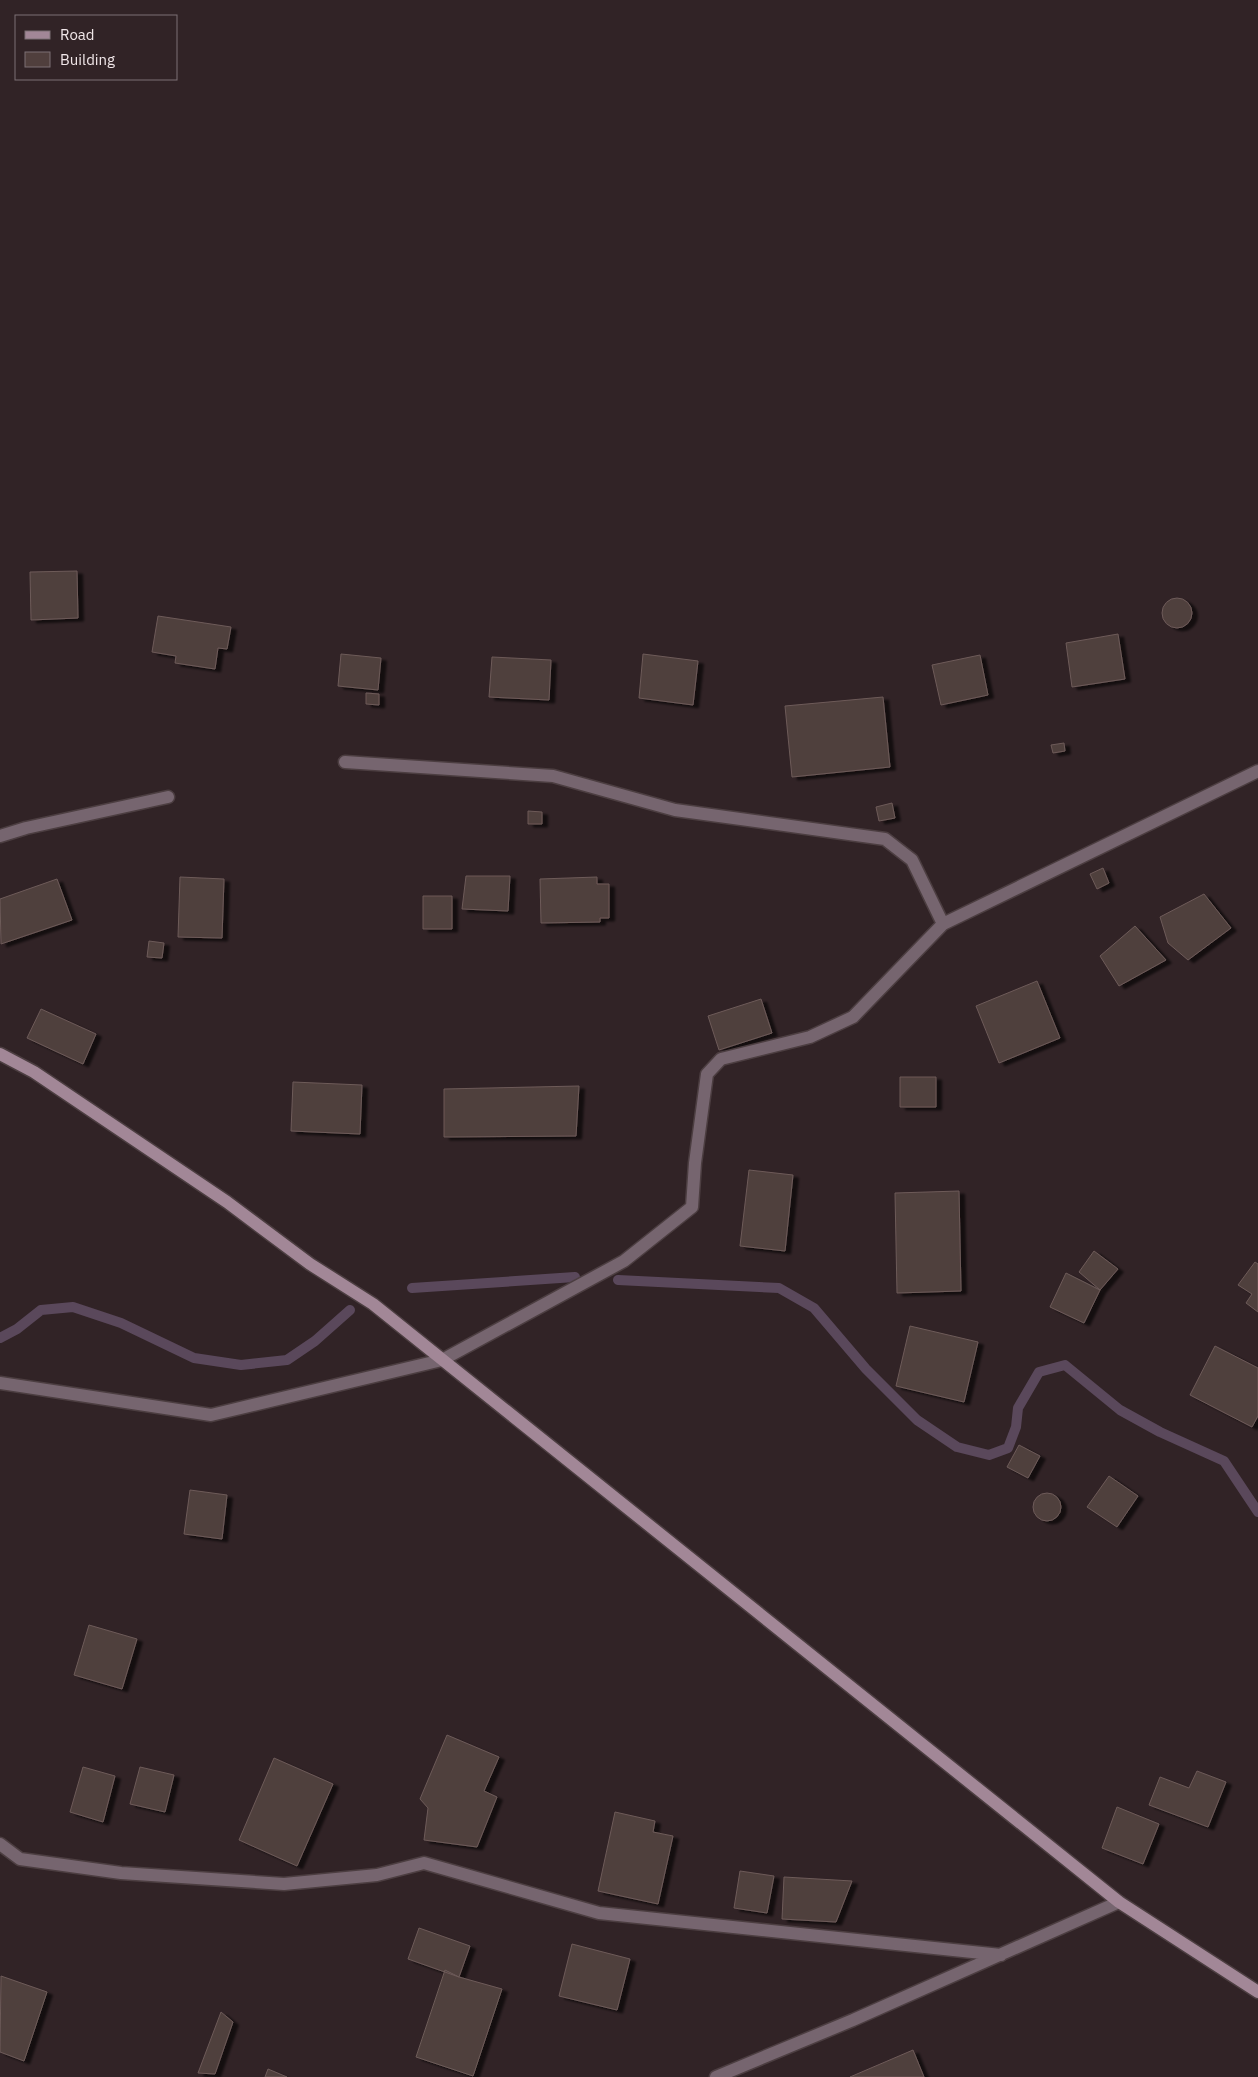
<svg xmlns="http://www.w3.org/2000/svg" width="1258" height="2077" font-family="'IBM Plex Sans',sans-serif">
<style>
.lines{fill:none;stroke-linecap:round;stroke-linejoin:round}
.stream{stroke:#5a485b;stroke-width:10}
.building{fill:#503f3d;stroke:#6d5b59;filter:url(#shadow)}
.minor-casing{stroke:#4c3e41;stroke-width:15}
.secondary-casing{stroke:#4c3e41;stroke-width:15}
.minor{stroke:#76656f;stroke-width:12}
.secondary{stroke:#a28797;stroke-width:12}
</style>
<defs>
<filter id="shadow"><feDropShadow dx="5.5" dy="3" stdDeviation="1" flood-color="#0009"/></filter>
</defs>
<rect width="100%" height="100%" fill="#312326"/>
<g class="lines">
<path class="stream" d="M618,1280l161,8 35,20 52,61 51,51 40,27 32,8 19,-7 8,-21 2,-19 21,-36 26,-7 55,45 40,22 64,29 34,51
M412,1288l163,-11
M0,1338l17,-9 24,-19 32,-3 48,16 73,35 47,7 46,-5 28,-19 35,-31"/>
</g>
<path class="building" d="M77,571l1,47 -47,2 -1,-48z
M1162 613a15 15 0 1 1 30 0a15 15 0 1 1-30 0Z
M158,616l73,11 -4,22 -9,-1 -3,21 -40,-6 1,-7 -24,-4z
M1118,634l7,45 -53,8 -6,-44z
M341,654l40,4 -3,32 -40,-4z
M643,654l55,7 -5,44 -54,-7z
M980,655l8,40 -47,10 -9,-40z
M492,657l59,3 -2,40 -60,-3z
M366,693l13,1v11l-13,-1z
M883,697l7,70 -98,10 -7,-71z
M1064,743l1,8 -12,2 -2,-8z
M892,803l3,15 -16,3 -3,-14z
M528,811l14,1v12h-14z
M1103,868l6,15 -12,6 -7,-15z
M466,876h44l-2,35 -46,-2z
M180,877l44,2 -2,59 -44,-1z
M597,877v7h12v34h-9v4l-59,1 -1,-44z
M57,879l15,41 -71,24 -1,-45z
M1204,894l27,34 -43,32 -20,-17 -8,-26z
M423,896h29v33h-29z
M1135,926l31,34 -47,26 -19,-30z
M149,941l15,2 -2,15 -15,-1z
M1037,981l23,57 -61,25 -23,-57z
M761,999l11,34 -53,17 -11,-34z
M41,1009l55,25 -13,30 -56,-26z
M900,1077h36v30h-36z
M293,1082l69,3 -2,49 -69,-3z
M579,1086l-3,50 -132,1v-48z
M749,1170l44,5 -8,76 -45,-5z
M959,1191l2,100 -64,2 -2,-100z
M1094,1251l24,18 -18,21 -21,-18z
M1255,1262l3,2v48l-12,-9 6,-9 -14,-9z
M1066,1273l34,17 -16,33 -34,-16z
M910,1326l68,16 -14,60 -68,-16z
M1215,1346l43,22v48l-6,11 -62,-32z
M1019,1445l21,11 -12,22 -21,-11z
M1109,1476l29,20 -21,31 -30,-20z
M190,1490l37,5 -5,44 -38,-5z
M1033 1507a14 14 0 1 1 28 0a14 14 0 1 1-28 0Z
M89,1625l48,14 -15,50 -48,-14z
M447,1735l52,22 -15,34 13,6 -20,50 -53,-7 4,-32 -8,-9z
M274,1758l59,26 -36,82 -58,-26z
M83,1767l32,9 -12,46 -33,-10z
M140,1767l34,8 -9,37 -35,-8z
M1197,1771l29,11 -18,45 -59,-22 11,-28 29,11z
M1117,1807l42,17 -16,40 -41,-16z
M615,1812l40,9 -2,11 20,4 -15,68 -60,-13z
M740,1871l34,5 -7,37 -33,-5z
M784,1877l68,4 -16,41 -54,-3z
M419,1928l51,18 -11,31 -51,-18z
M572,1944l58,15 -13,51 -58,-14z
M445,1970l14,7 43,12 -29,87 -57,-19z
M1,1976l46,16 -23,69 -24,-9z
M221,2012l12,10 -18,52 -17,-1z
M913,2050l11,27h-74z
M268,2069l19,8h-22z"/>
<g class="lines">
<g class="minor-casing">
<path id="minor" d="M345,762l208,14 122,34 210,29 27,21 31,64
M0,836l26,-8 142,-31
M0,1383l211,32 231,-55 182,-99 68,-54 3,-44 12,-89 14,-15 89,-22 43,-20 90,-93 315,-153
M0,1844l20,15 101,14 163,11 93,-9 47,-12 175,50 402,42
M716,2077l137,-57 266,-118"/>
</g>
<g class="secondary-casing">
<path id="secondary" d="M0,1054l34,18 193,130 83,62 63,40 746,598 139,90"/>
</g>
<use href="#minor" class="minor"/>
<use href="#secondary" class="secondary"/>
</g>
<rect x="15" y="15" width="162" height="65" fill="#312326" stroke="#7d7174"/>
<rect x="25" y="31" width="25" height="8" fill="#a28797" stroke="#7d7174"/>
<text x="60" y="40" font-size="15" fill="#f0e6e8">Road</text>
<rect x="25" y="52" width="25" height="15" fill="#503f3d" stroke="#7d7174"/>
<text x="60" y="65" font-size="15" fill="#f0e6e8">Building</text>
</svg>
